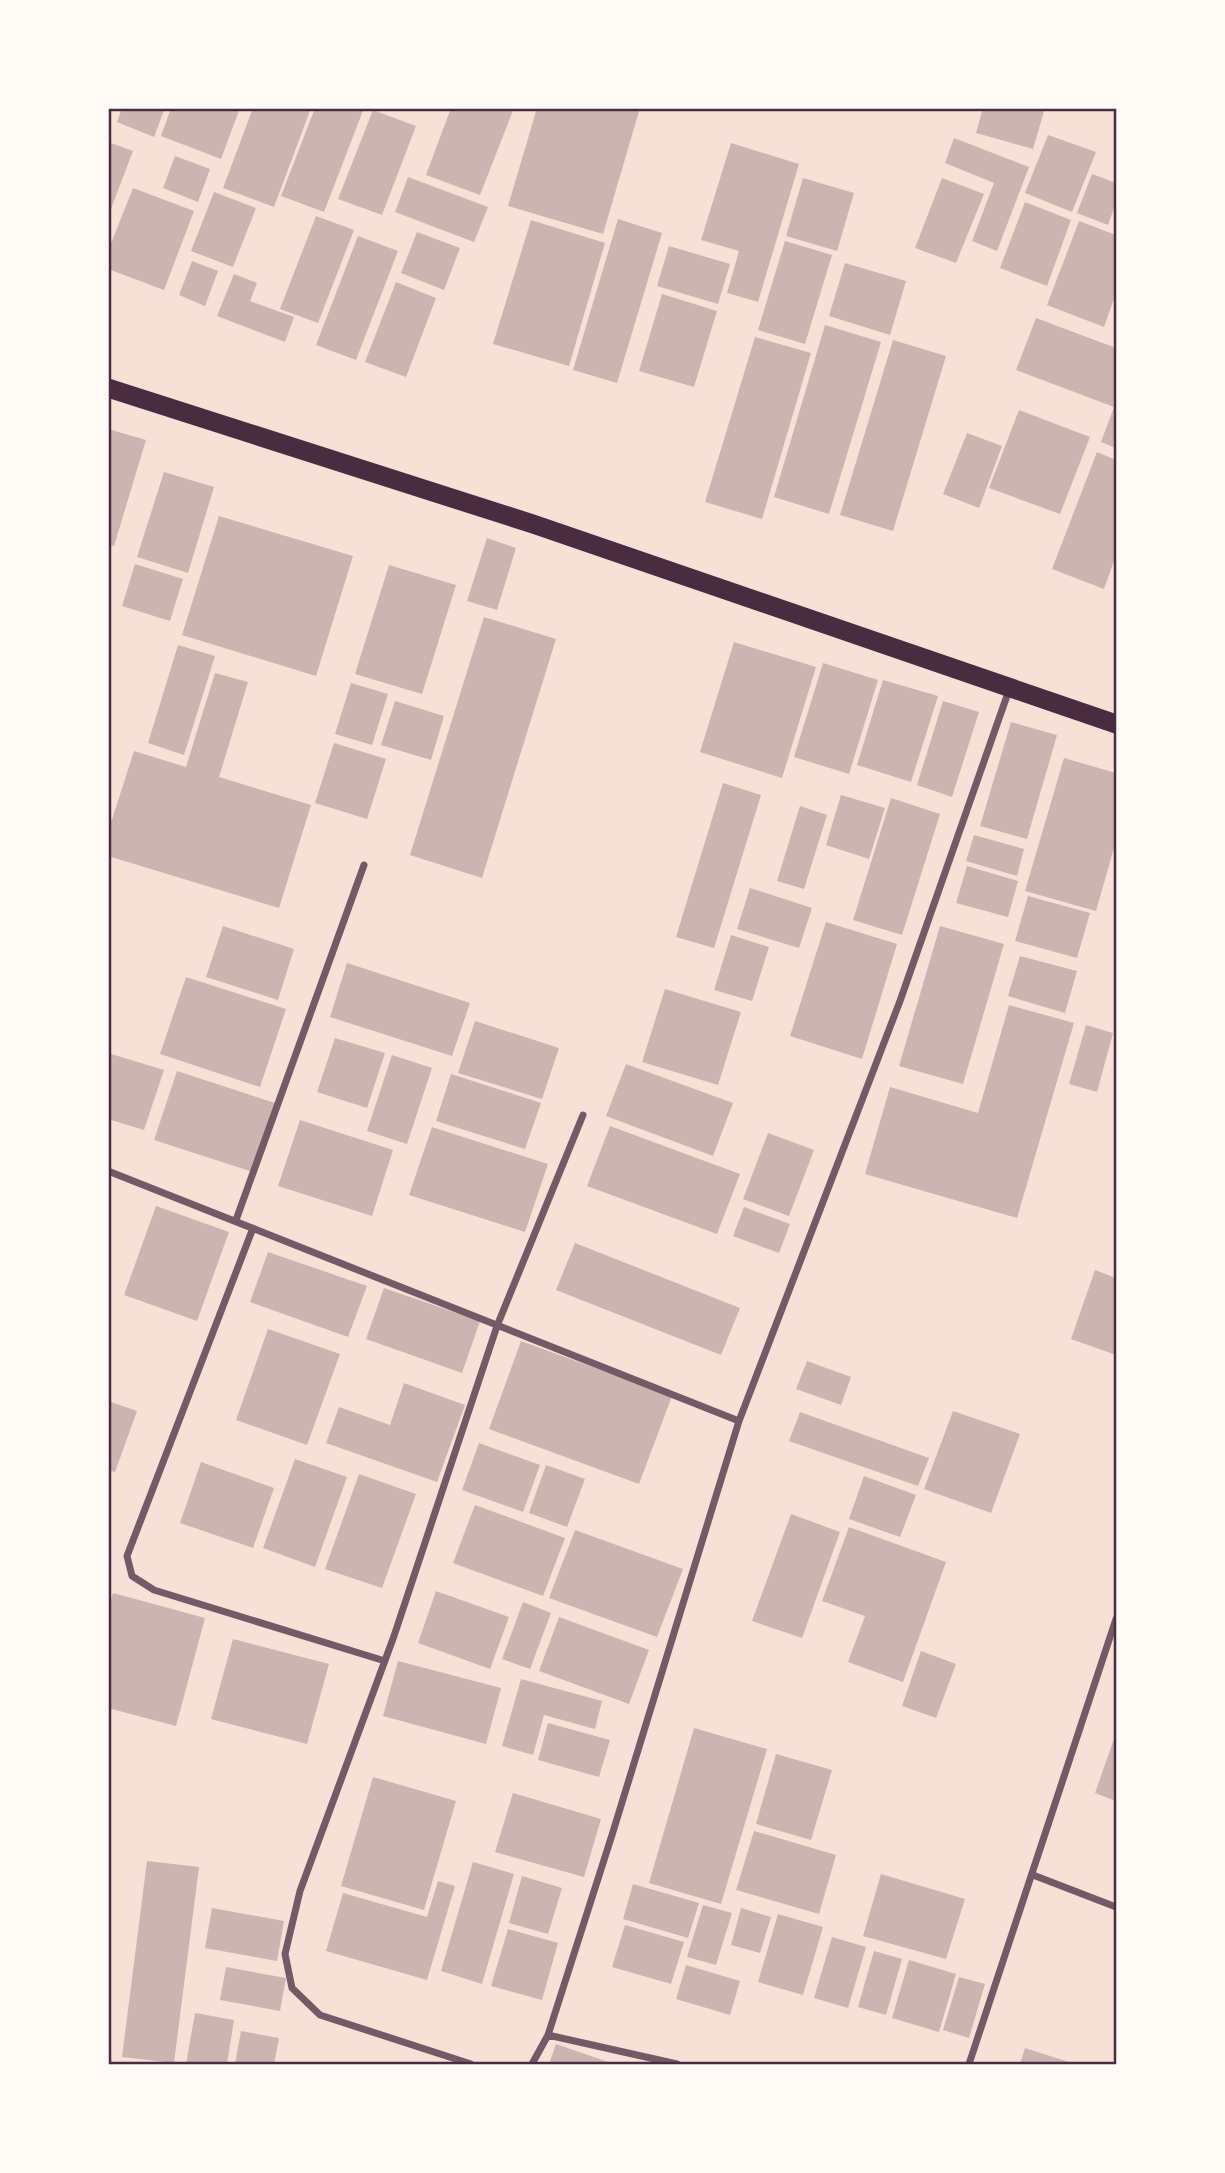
<svg xmlns="http://www.w3.org/2000/svg" width="1225" height="2173" font-family="Georgia,serif">
<style>
.building{fill:#ccb4b1}
.lines{fill:none;stroke-linecap:round;stroke-linejoin:round}
.minor{stroke:#755966;stroke-width:7}
.trunk{stroke:#4a2c40;stroke-width:19}
.neatline{fill:none;stroke:#4a2c40;stroke-width:2.5}
</style>
<rect width="100%" height="100%" fill="#f7e1d7"/>
<path class="building" d="M122,108h43l-11,29 -37,-15z
M171,108h69l-19,51 -60,-23z
M253,108h58l-37,99 -51,-19z
M315,108h49l-40,104 -43,-16z
M451,108h63l-34,87 -54,-20z
M537,108h103l-37,126 -95,-28z
M983,108h62l-12,41 -57,-16z
M373,110l43,16 -34,89 -44,-16z
M1048,135l48,17 -24,60 -47,-19z
M954,138l75,29 -32,84 -25,-10 22,-58 -49,-20z
M108,142l25,9 -24,63h-1z
M731,143l68,21 -41,138 -31,-9 12,-42 -38,-11z
M175,156l35,13 -12,33 -35,-14z
M1092,174l24,9v20l-8,22 -31,-12z
M408,177l80,30 -14,35 -79,-30z
M803,178l51,15 -17,58 -51,-15z
M942,178l42,16 -28,69 -41,-15z
M133,188l61,23 -30,79 -56,-21v-18z
M214,192l42,16 -23,59 -42,-16z
M1025,202l46,18 -24,66 -47,-18z
M316,216l38,14 -36,93 -38,-14z
M618,219l44,14 -45,150 -44,-13z
M531,220l74,23 -36,123 -76,-22z
M1079,221l37,14v58l-12,34 -57,-22z
M417,232l43,16 -16,42 -43,-17z
M358,236l40,15 -42,109 -40,-15z
M785,241l47,14 -27,89 -47,-14z
M669,246l61,18 -12,40 -61,-18z
M192,261l26,10 -13,35 -26,-11z
M845,263l61,18 -16,54 -61,-19z
M234,274l23,9 -7,18 44,16 -9,25 -68,-26z
M396,282l40,16 -30,79 -41,-15z
M662,294l55,17 -23,76 -55,-16z
M1036,318l80,30v100l-15,-6 13,-35 -98,-37z
M825,325l56,17 -52,172 -55,-17z
M755,337l56,16 -49,166 -57,-17z
M893,340l53,16 -53,175 -53,-16z
M1019,410l71,27 -30,77 -71,-26z
M108,429l38,11 -32,106 -6,-2z
M967,433l35,13 -23,62 -36,-14z
M1097,452l19,8v96l-12,33 -52,-20z
M164,472l50,15 -26,86 -51,-16z
M219,516l134,40 -37,120 -134,-41z
M487,538l29,10 -19,62 -30,-9z
M135,564l48,15 -13,42 -48,-15z
M389,565l67,20 -34,109 -67,-20z
M484,617l72,22 -74,239 -72,-23z
M734,642l82,25 -34,111 -82,-26z
M178,645l37,11 -31,99 -36,-12z
M823,663l55,17 -29,94 -55,-17z
M215,673l33,9 -29,95 92,28 -32,103 -171,-52v-24l26,-81 52,16z
M883,680l55,16 -27,86 -54,-17z
M351,683l37,11 -16,51 -37,-11z
M395,701l49,15 -13,44 -50,-15z
M943,701l36,11 -27,85 -35,-12z
M1011,722l46,13 -30,104 -47,-13z
M334,743l52,16 -19,60 -52,-16z
M1064,758l52,15v68l-20,70 -71,-20z
M723,783l38,12 -47,153 -38,-11z
M841,795l44,13 -16,51 -43,-14z
M891,798l49,16 -38,121 -49,-15z
M800,806l27,9 -23,74 -27,-8z
M974,835l50,14 -7,27 -51,-15z
M967,866l51,15 -10,36 -52,-14z
M750,888l62,20 -13,40 -62,-19z
M1028,896l62,17 -13,45 -62,-17z
M826,922l71,22 -35,115 -72,-23z
M223,926l71,23 -16,51 -72,-23z
M940,926l64,18 -41,140 -64,-18z
M731,935l38,12 -17,54 -38,-11z
M1020,956l57,15 -12,42 -57,-17z
M347,963l123,40 -18,53 -122,-39z
M186,977l100,32 -26,78 -100,-33z
M665,989l76,23 -23,73 -76,-23z
M1009,1005l65,18 -57,195 -152,-44 25,-87 88,26z
M475,1021l84,27 -17,51 -84,-26z
M1086,1025l27,8 -16,59 -28,-8z
M335,1038l50,15 -18,55 -50,-16z
M108,1053l56,17 -20,60 -36,-11z
M392,1055l40,13 -25,76 -40,-13z
M626,1064l107,39 -20,53 -107,-40z
M177,1071l98,32 -22,69 -99,-32z
M451,1074l90,29 -16,46 -89,-28z
M300,1120l93,30 -21,66 -94,-30z
M610,1126l130,48 -23,60 -130,-48z
M432,1127l116,37 -23,68 -116,-37z
M768,1133l46,17 -25,66 -46,-17z
M156,1206l73,26 -32,89 -73,-26z
M744,1207l46,17 -11,29 -46,-17z
M575,1243l165,65 -19,47 -165,-65z
M268,1252l99,34 -19,51 -98,-35z
M1095,1270l21,8v77l-45,-16z
M384,1288l96,33 -18,52 -96,-34z
M268,1329l72,25 -33,91 -71,-25z
M521,1341l151,55 -33,88 -150,-55z
M807,1361l44,16 -10,28 -45,-16z
M404,1383l61,22 -28,77 -111,-39 13,-36 51,18z
M108,1401l29,10 -22,61 -7,-2z
M953,1411l67,23 -29,79 -67,-24z
M800,1412l129,46 -11,28 -129,-45z
M479,1443l61,22 -17,47 -61,-22z
M295,1459l52,18 -32,90 -52,-19z
M201,1462l73,26 -21,60 -73,-25z
M546,1465l39,14 -18,48 -38,-14z
M359,1474l57,20 -34,94 -57,-19z
M864,1476l52,19 -16,42 -51,-18z
M475,1505l90,33 -22,58 -90,-33z
M791,1514l49,18 -38,106 -50,-17z
M849,1527l97,35 -43,120 -55,-20 17,-46 -43,-15z
M575,1530l108,39 -26,68 -108,-39z
M436,1591l73,26 -19,52 -72,-26z
M113,1593l92,25 -29,108 -68,-18v-99z
M523,1602l28,11 -21,56 -28,-10z
M559,1617l90,33 -20,54 -90,-33z
M233,1639l96,25 -22,80 -96,-25z
M921,1651l35,13 -20,54 -34,-12z
M398,1661l103,27 -15,56 -103,-28z
M521,1679l81,22 -7,28 -51,-14 -11,40 -31,-9z
M548,1723l62,17 -11,37 -61,-17z
M694,1728l73,21 -46,155 -72,-21z
M1116,1733v68l-21,-8z
M776,1754l56,16 -21,70 -55,-16z
M373,1777l83,24 -32,109 -83,-24z
M513,1793l88,26 -17,58 -89,-25z
M754,1831l82,24 -17,59 -83,-24z
M147,1861l52,6 -25,196 -52,-6z
M473,1862l41,12 -32,110 -41,-13z
M881,1874l84,25 -19,60 -83,-23z
M522,1876l40,12 -14,46 -39,-11z
M438,1881l17,5 -28,94 -101,-29 17,-58 84,24z
M633,1884l66,19 -11,35 -65,-19z
M703,1905l29,8 -16,52 -29,-8z
M212,1908l72,13 -7,40 -72,-13z
M741,1908l30,9 -11,36 -29,-8z
M778,1914l45,13 -20,68 -45,-13z
M625,1925l59,17 -13,42 -59,-17z
M508,1929l50,14 -16,57 -51,-14z
M832,1937l34,10 -18,61 -34,-10z
M874,1951l28,8 -16,56 -28,-8z
M909,1960l47,14 -17,58 -47,-14z
M686,1965l54,16 -10,34 -54,-16z
M226,1967l60,11 -6,33 -60,-11z
M959,1977l26,7 -16,54 -26,-8z
M195,2013l39,7 -7,44h-41z
M241,2031l38,7 -5,26h-39z
M556,2044l58,20h-65z
M1025,2048l50,16h-55z"/>
<g class="lines">
<path class="minor" d="M108,1171l631,250
M236,1220l128,-355
M253,1228l-126,328 5,20 22,14 231,71
M1033,1875l83,32
M548,2035l129,29
M471,2064l-151,-49 -28,-27 -7,-34 15,-63 94,-255 103,-310 86,-211
M532,2064l16,-29 64,-200 127,-414 161,-420 109,-311
M969,2064l147,-445"/>
<path class="trunk" d="M108,388l425,136 583,200"/>
</g>
<rect width="1225" height="2173" fill="none" stroke="#fffaf5" stroke-width="220"/>
<rect x="110" y="110" width="1005" height="1953" class="neatline"/>
</svg>
